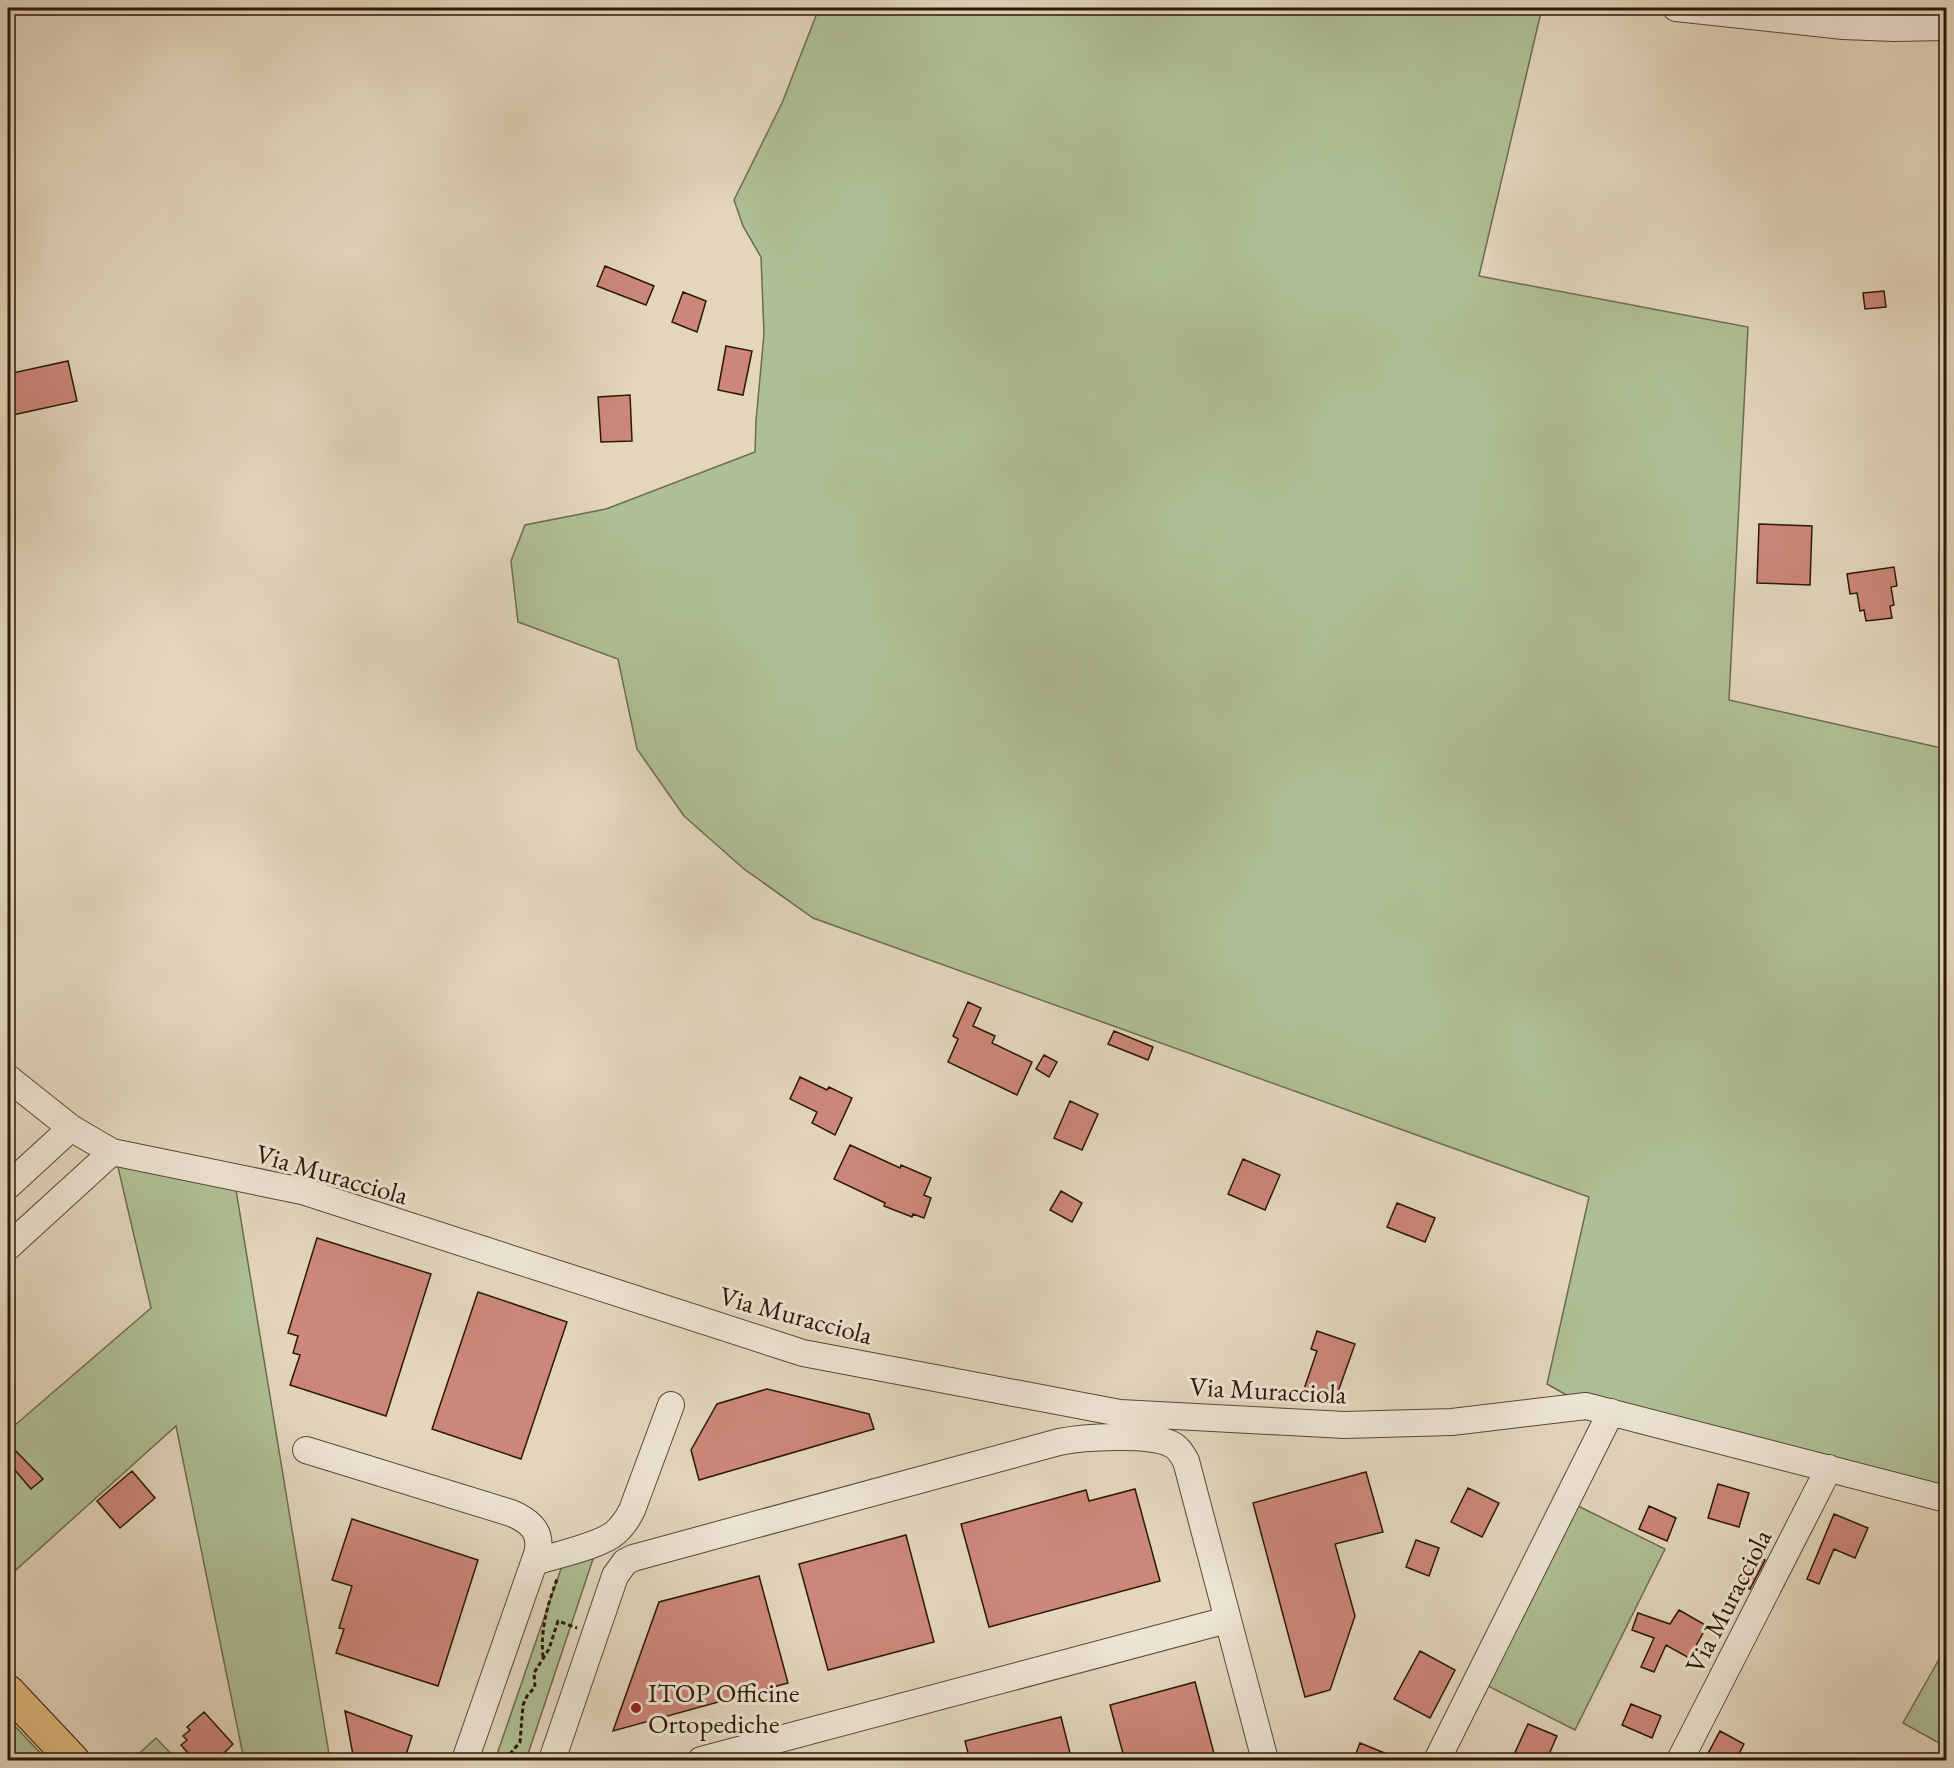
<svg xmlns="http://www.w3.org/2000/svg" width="1954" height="1768" font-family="'EB Garamond',serif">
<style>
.green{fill:#afbf95;stroke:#6d6c4c;stroke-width:1.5}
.building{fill:#cc877a;stroke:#2b1903;stroke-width:1.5}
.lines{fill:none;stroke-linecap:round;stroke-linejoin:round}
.minor-casing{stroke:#594832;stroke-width:28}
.major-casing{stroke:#2b1903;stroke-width:34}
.path{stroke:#2b1903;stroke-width:3;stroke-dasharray:4.5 3;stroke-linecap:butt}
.minor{stroke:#ede4d4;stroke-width:26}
.major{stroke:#e2bb7e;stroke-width:32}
.poi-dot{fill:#8f2418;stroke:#ede4d4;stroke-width:2}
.labels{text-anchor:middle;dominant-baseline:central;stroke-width:6;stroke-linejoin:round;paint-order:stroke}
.street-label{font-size:27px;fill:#2b1903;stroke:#ede4d4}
.poi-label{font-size:27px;fill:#2b1903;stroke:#ede4d4;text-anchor:start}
</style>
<rect width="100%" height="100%" fill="#e3d6bd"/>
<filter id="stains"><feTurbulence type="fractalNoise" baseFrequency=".00333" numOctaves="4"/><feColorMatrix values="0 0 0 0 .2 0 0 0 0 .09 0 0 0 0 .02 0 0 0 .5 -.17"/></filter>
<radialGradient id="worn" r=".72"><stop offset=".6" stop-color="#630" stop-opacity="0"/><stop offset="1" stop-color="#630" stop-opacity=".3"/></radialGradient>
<path class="green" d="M819,8h723l-63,268 269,51 -19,373 217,49v750l-360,-93 -39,-22 42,-187 -776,-279 -69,-49 -60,-53 -47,-67 -19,-90 -100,-37 -7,-61 14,-36 81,-16 149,-57 1,-31 8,-87 -3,-77 -18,-31 -9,-26 48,-97z
M1676,8h257l-3,20z
M117,1163l118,21 95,576h-86l-68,-334 -168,151v-146l143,-123z
M1574,1504l91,45 -90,181 -91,-46z
M595,1553l-69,207h-31l68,-197z
M1946,1647v100l-43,-24z
M8,1719l39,41h-39z
M156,1738l21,22h-45z"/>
<path class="building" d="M605,266l49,20 -8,19 -49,-19z
M1884,291l2,16 -21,2 -2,-16z
M683,292l23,9 -9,31 -25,-10z
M726,346l26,5 -9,44 -25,-5z
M68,361l9,40 -69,15v-42z
M630,395l2,46 -31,1 -3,-45z
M1759,524l53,2 -2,59 -53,-2z
M1894,567l3,19 -6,1 3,18 -4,1 2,12 -26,3 -2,-11 -4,1 -3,-18 -7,1 -3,-20z
M968,1002l13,6 -8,18 22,10 -3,7 40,19 -15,33 -69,-33 10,-23 -5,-3z
M1114,1031l39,16 -5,13 -40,-16z
M1044,1055l13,7 -8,15 -13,-8z
M800,1077l27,13 2,-3 23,11 -17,37 -23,-12 5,-11 -27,-13z
M1070,1101l28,13 -16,36 -28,-12z
M850,1145l50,23 1,-3 30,13 -7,17 7,3 -7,20 -11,-4 -1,3 -28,-11 1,-3 -51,-24z
M1243,1159l37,16 -15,35 -37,-16z
M1061,1191l21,12 -10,19 -22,-12z
M1397,1203l38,15 -10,24 -38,-15z
M317,1238l114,36 -45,142 -96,-31 10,-30 -7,-2 5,-17 -10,-3z
M478,1292l89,30 -46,137 -89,-30z
M1317,1331l38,13 -21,59 -31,-11 14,-41 -6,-2z
M767,1389l102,25 5,15 -175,51 -8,-30 26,-46z
M8,1443l35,36 -12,10 -23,-27z
M132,1471l23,27 -35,30 -23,-27z
M1366,1472l17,60 -48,12 20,72 -25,74 -25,7 -52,-194z
M1718,1484l31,9 -10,34 -31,-9z
M1468,1488l31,15 -17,34 -31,-15z
M1135,1489l25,92 -171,46 -28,-103 125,-34 3,11z
M1649,1506l27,12 -9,23 -28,-12z
M1834,1514l34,14 -13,30 -21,-9 -15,35 -12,-5z
M352,1519l126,41 -40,126 -102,-33 8,-24 -5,-1 13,-42 -20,-6z
M906,1535l28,107 -106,28 -29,-106z
M1416,1540l23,8 -10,28 -23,-9z
M1752,1553l13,7 -15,29 -12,-5z
M759,1576l29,107 -175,48 46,-129z
M1679,1610l28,16 -18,32 -23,-13 -12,27 -13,-5 13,-29 -22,-8 6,-17 32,11z
M1420,1651l35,19 -25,48 -36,-19z
M1195,1682l21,79h-91l-15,-56z
M1631,1704l30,12 -9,22 -30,-13z
M345,1711l67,25 -8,25h-50z
M204,1712l29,32 -10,10 5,7h-33l-14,-16 6,-5 -4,-4 7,-6 -3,-3z
M1061,1717l11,44h-102l-5,-20z
M1528,1724l29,12 -11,25h-35z
M1720,1731l24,13 -9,17h-31z
M1360,1743l42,17v1h-49z"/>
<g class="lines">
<g class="minor-casing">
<path id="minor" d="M1676,8l167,18 51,2 52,-1
M8,1078l63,50 41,24 190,39 501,162 317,60 224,12 108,-3 134,-16 360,93
M8,1186l63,-58
M8,1247l104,-95
M306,1450l205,63c19,8 32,19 26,41l-72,206
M535,1562c20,-7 65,-16 80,-29 8,-7 13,-15 17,-23l39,-105
M552,1760l63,-184 10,-14 8,-4 426,-116c24,-5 90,-9 112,2 7,3 11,10 15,17l79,299
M701,1760l526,-140
M1437,1760l174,-348
M1680,1760l149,-292"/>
</g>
<g class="major-casing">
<path id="major" d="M8,1691l65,69"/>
</g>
<path class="path" d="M543,1657c-3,-28 5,-53 14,-78
M505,1760l15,-18 3,-37 4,-9 8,-9 -1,-14 15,-24 9,-28 19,7"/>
<use href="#minor" class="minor"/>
<use href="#major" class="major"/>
</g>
<circle class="poi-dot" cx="636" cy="1708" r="6"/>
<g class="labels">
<g class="street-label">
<text transform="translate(332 1174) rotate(16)">Via Muracciola</text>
<text transform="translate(796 1315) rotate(15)">Via Muracciola</text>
<text transform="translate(1268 1390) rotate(3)">Via Muracciola</text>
<text transform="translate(1728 1601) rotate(-63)">Via Muracciola</text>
</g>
<g class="poi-label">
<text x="648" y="1692">ITOP Officine<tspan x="648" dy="31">Ortopediche</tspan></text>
</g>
</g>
<rect width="1954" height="1768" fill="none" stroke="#e3d6bd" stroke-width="30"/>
<rect x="9" y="9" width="1936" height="1750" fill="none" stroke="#2b1903" stroke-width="3"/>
<rect x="15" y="15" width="1924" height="1738" fill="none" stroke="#2b1903" stroke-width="1.5"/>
<rect width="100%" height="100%" filter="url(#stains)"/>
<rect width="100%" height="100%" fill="url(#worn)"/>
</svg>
